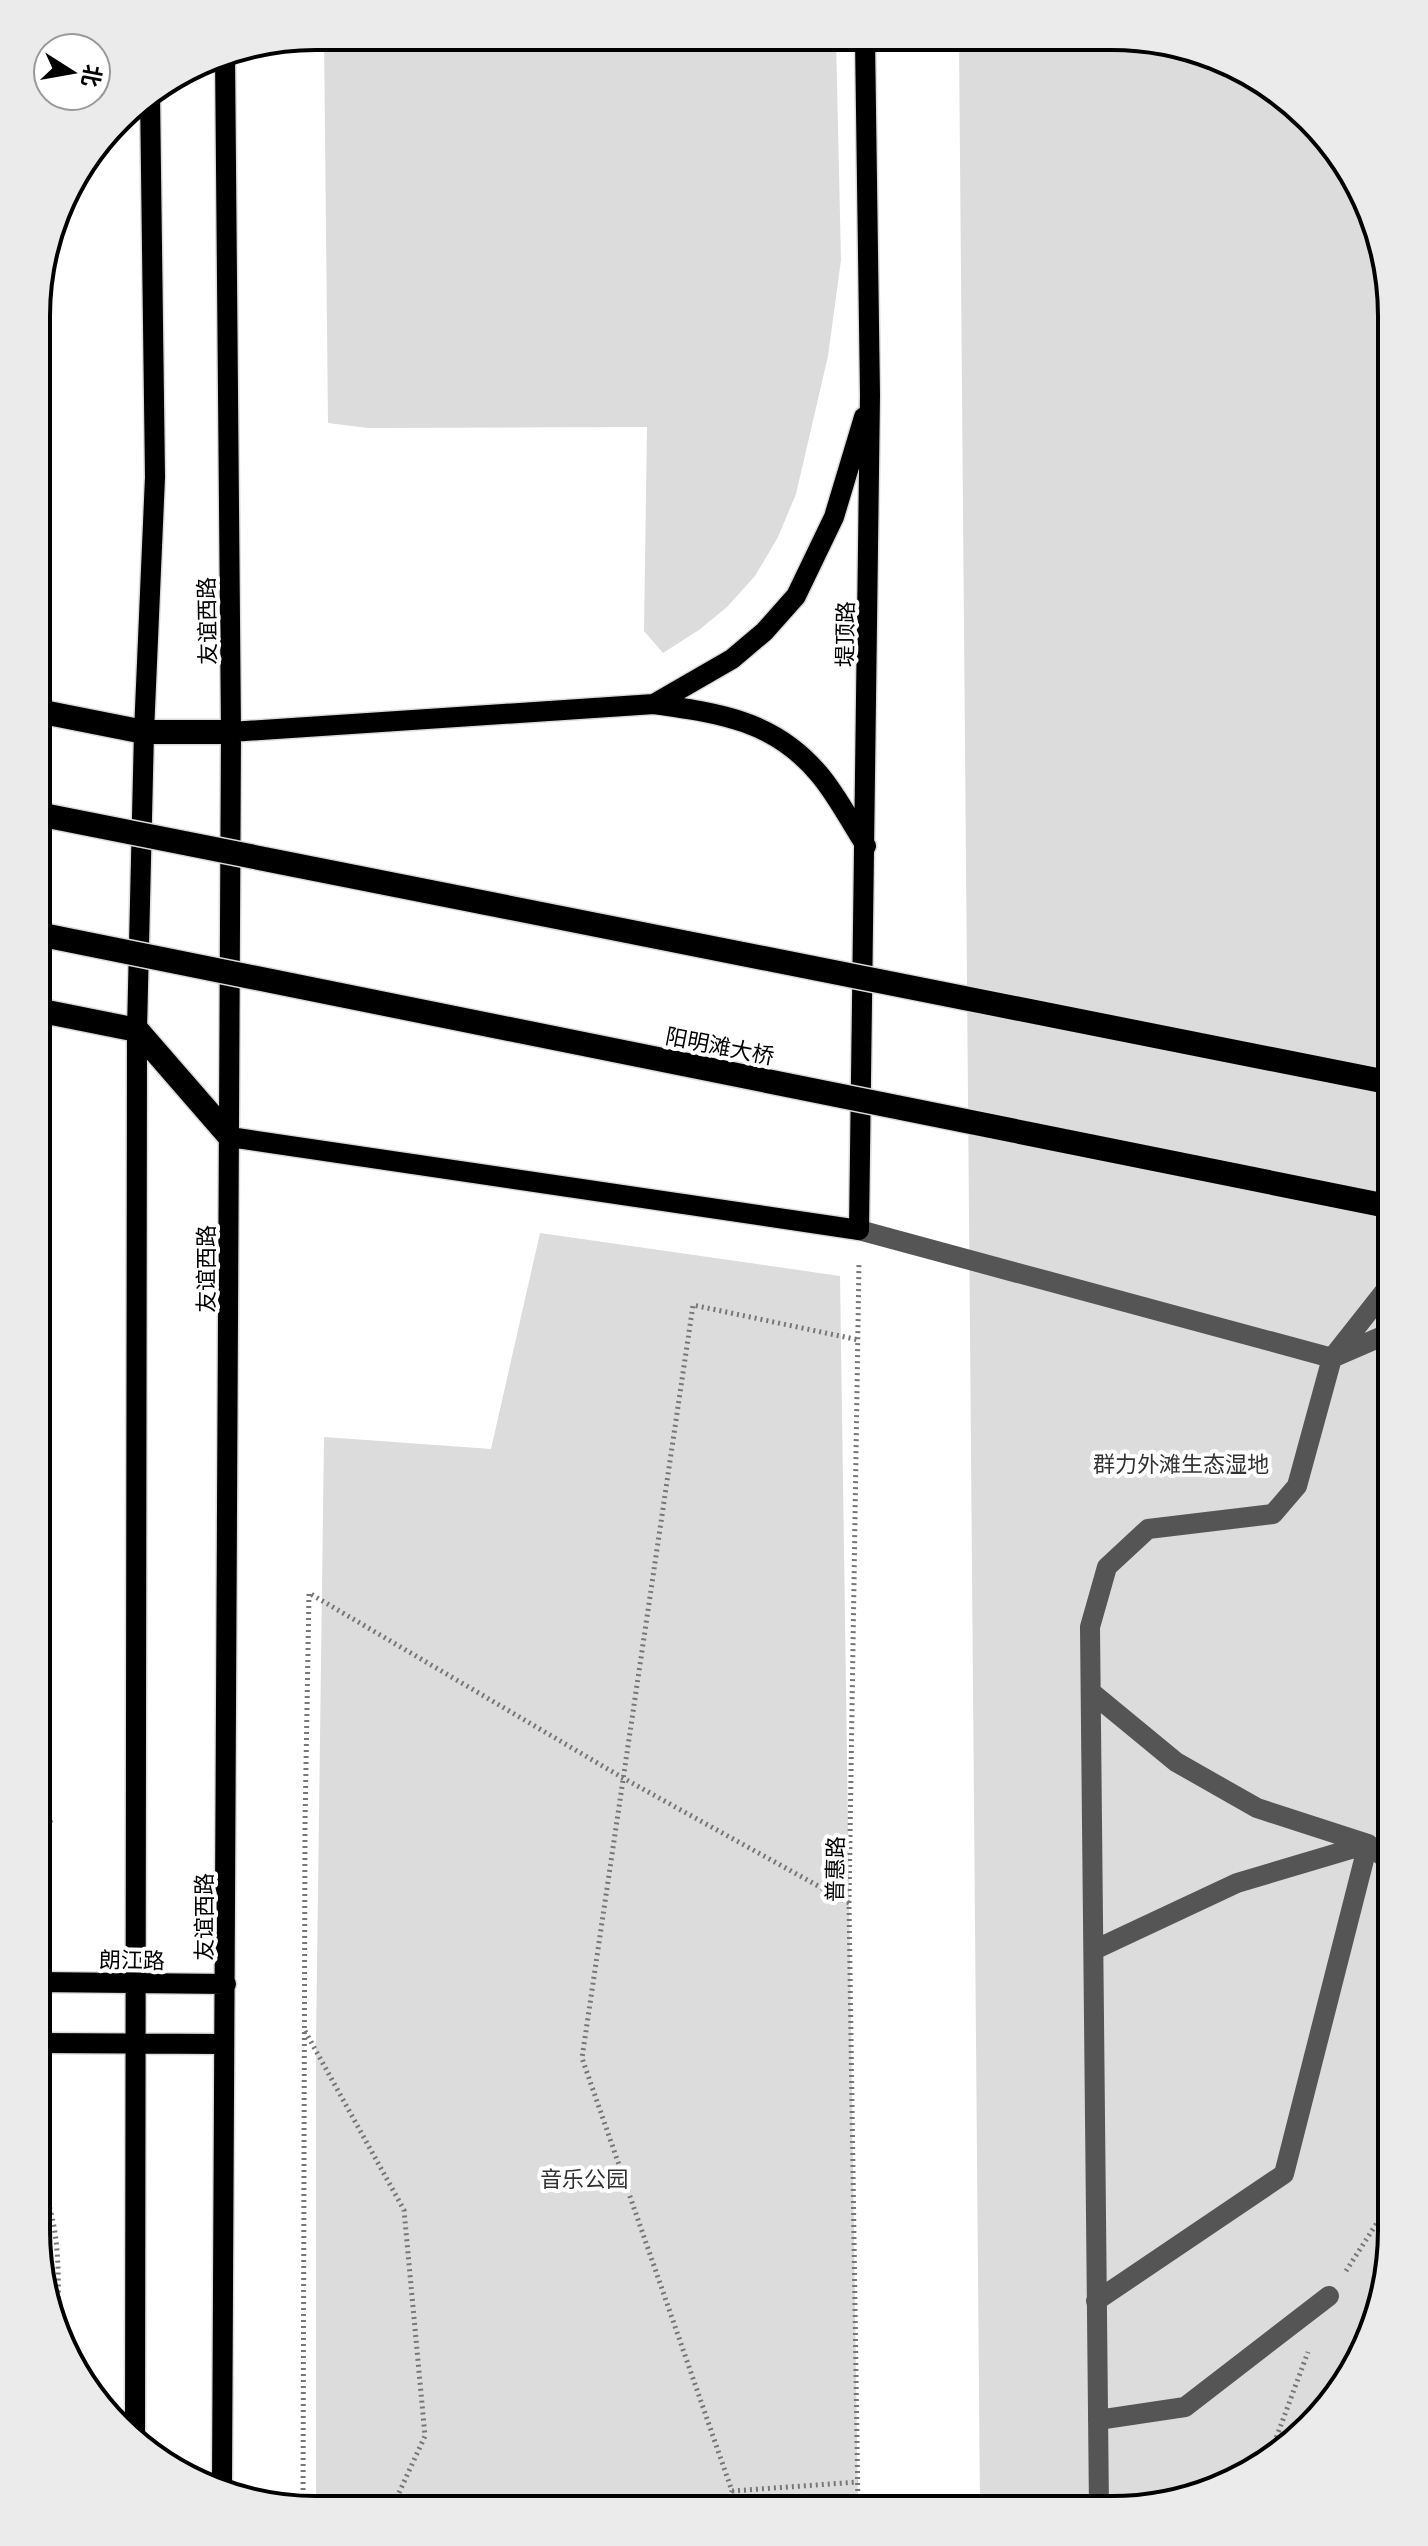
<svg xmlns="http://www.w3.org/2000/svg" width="1428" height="2546" font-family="'Open Sans','Noto Sans SC',sans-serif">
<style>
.green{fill:#dcdcdc}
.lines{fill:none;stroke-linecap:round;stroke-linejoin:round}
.major-casing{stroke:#dbdbdb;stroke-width:23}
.highway-casing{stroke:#dbdbdb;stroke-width:27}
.path{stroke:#777;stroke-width:5;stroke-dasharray:2 4;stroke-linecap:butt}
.minor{stroke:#555;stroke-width:20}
.major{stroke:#000;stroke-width:20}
.highway{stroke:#000;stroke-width:24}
.highway-bridge-casing{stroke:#dbdbdb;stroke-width:27;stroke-linecap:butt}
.highway-bridge{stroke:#000;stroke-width:24}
.labels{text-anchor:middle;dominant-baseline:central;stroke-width:8;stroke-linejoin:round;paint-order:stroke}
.street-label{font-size:22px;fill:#000;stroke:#fff}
.park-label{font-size:22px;fill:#333;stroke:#fff}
.rim{fill:none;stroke:#000;stroke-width:4}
</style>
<rect width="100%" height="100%" fill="#fff"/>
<path class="green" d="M324,36l512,3 5,221 -13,96 -32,138 -18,43 -23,39 -28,31 -28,23 -36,23 -19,-22 3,-204 -279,1 -40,-5z
M959,40l207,1 130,64 81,120 15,91 -1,1933 -14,72 -42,79 -53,52 -79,43 -91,15h-132z
M540,1233l300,43 18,1233 -542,-1v-466l8,-605 167,12z"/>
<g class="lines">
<g class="major-casing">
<path id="major" d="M654,704c64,9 120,16 165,70 18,21 32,49 47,72
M231,732l423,-28 78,-45 32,-27 32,-36 38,-79 30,-100
M230,1137l629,93 11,-835 -5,-356
M36,1982l190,2
M36,2043l188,1
M135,2441l2,-1411 7,-298 11,-255 -5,-383
M222,2484l9,-1752 -6,-678"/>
</g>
<g class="highway-casing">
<path id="highway" d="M38,711l106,21h87
M37,1010l100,20 93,107"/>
</g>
<path class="path" d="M36,1848l16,-30
M305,2031l99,179 21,226 -33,72
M36,2174c27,48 22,107 22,160
M1346,2271l45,-70
M1268,2460l40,-108
M732,2491l126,-9
M303,2508l2,-684 4,-231 314,185 226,125
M724,2509l8,-18 -150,-433 111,-753 166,35
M858,2509l-9,-606 10,-641"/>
<path class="minor" d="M859,1230l473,128 60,-76
M1091,1692l85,70 81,46 111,36 23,19
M1094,1950l143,-67 131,-39
M1096,2301l188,-127 84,-330
M1098,2420l87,-13 144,-111
M1099,2510l-9,-883 17,-60 41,-38 125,-15 24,-28 35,-128 60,-26"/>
<use href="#major" class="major"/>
<use href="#highway" class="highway"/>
<g class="highway-bridge-casing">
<path id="highway-bridge" d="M38,814l1354,269
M38,934l1354,273"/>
</g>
<use href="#highway-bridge" class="highway-bridge"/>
</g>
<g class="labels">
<g class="street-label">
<text transform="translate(206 621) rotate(-91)">友谊西路</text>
<text transform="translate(844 634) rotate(-89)">堤顶路</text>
<text transform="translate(720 1045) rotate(11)">阳明滩大桥</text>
<text transform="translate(205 1269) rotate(-90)">友谊西路</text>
<text transform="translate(834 1869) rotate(-89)">普惠路</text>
<text transform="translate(203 1917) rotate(-90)">友谊西路</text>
<text transform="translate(132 1959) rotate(1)">朗江路</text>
</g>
<g class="park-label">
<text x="1181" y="1463">群力外滩生态湿地</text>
<text x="584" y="2178">音乐公园</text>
</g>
</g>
<path d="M0 0H1428V2546H0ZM316 50H1112A266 266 0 0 1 1378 316V2230A266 266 0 0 1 1112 2496H316A266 266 0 0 1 50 2230V316A266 266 0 0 1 316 50Z" fill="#ebebeb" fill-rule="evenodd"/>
<path class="rim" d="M316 50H1112A266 266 0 0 1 1378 316V2230A266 266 0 0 1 1112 2496H316A266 266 0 0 1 50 2230V316A266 266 0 0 1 316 50Z"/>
<g transform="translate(72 72) rotate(101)"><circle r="38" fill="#ffffff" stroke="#999999" stroke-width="2"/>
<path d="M0-6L14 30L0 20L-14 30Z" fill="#000000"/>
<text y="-12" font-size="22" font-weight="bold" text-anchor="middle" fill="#000000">北</text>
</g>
</svg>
